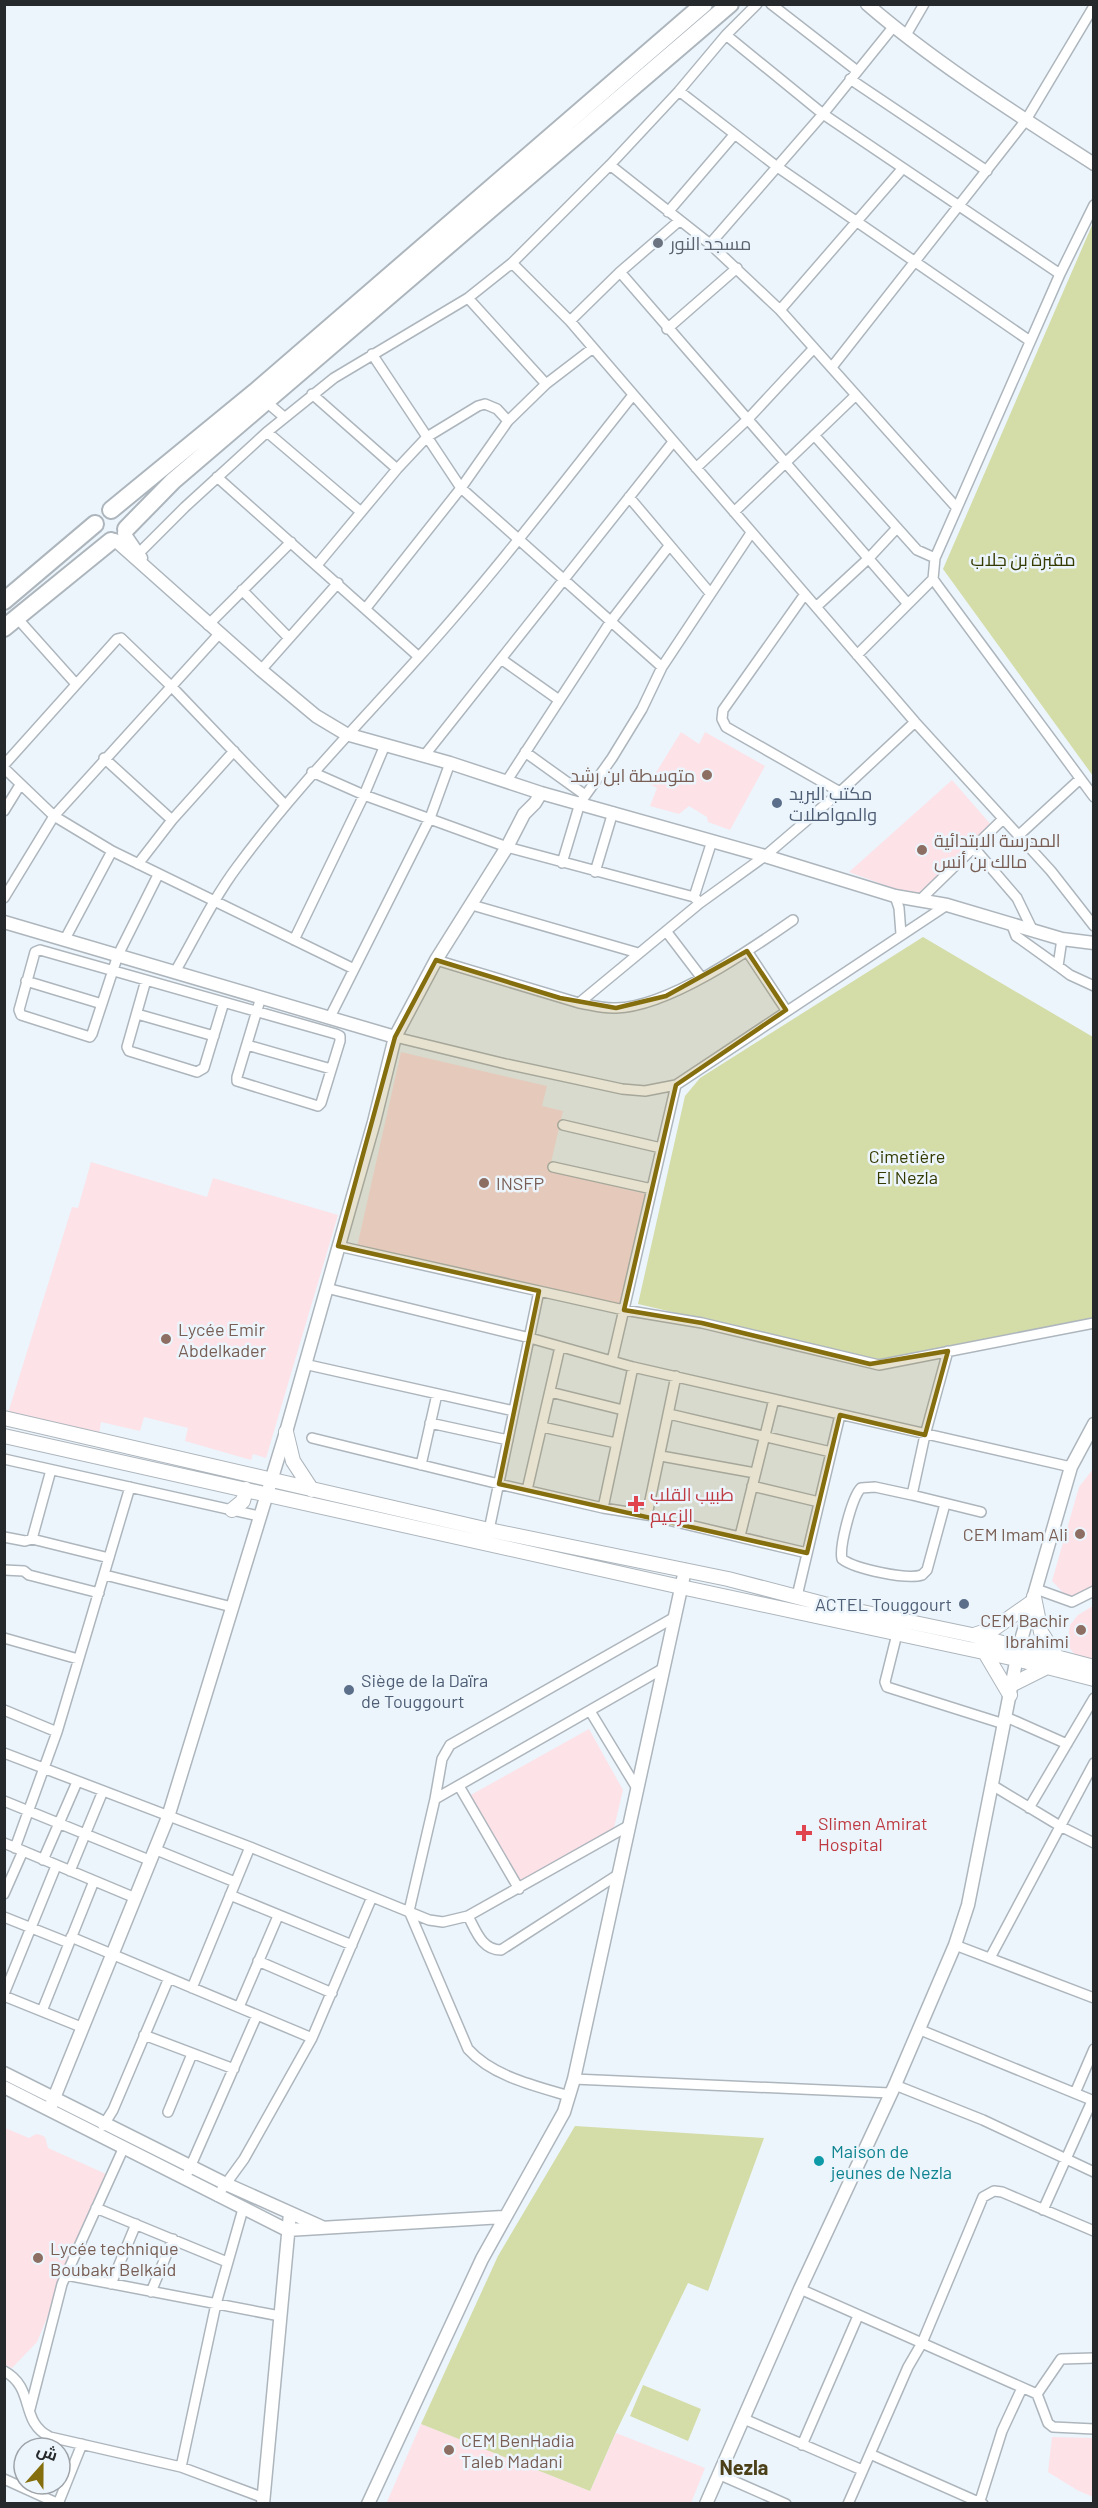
<svg xmlns="http://www.w3.org/2000/svg" width="1098" height="2508" font-family="Barlow,Cairo,sans-serif">
<style>
.education{fill:#fde2e7}
.green{fill:#d4dca8}
.lines{fill:none;stroke-linecap:round;stroke-linejoin:round}
.street-casing{stroke:#aeb6bd;stroke-width:12}
.secondary-casing{stroke:#aeb6bd;stroke-width:15}
.primary-casing{stroke:#aeb6bd;stroke-width:16}
.highway-casing{stroke:#aeb6bd;stroke-width:20}
.street{stroke:#fff;stroke-width:9}
.secondary{stroke:#fff;stroke-width:12}
.primary{stroke:#fff;stroke-width:14}
.highway{stroke:#fff;stroke-width:16}
.marked{fill:#856e0d;fill-opacity:0.2;stroke:#856e0d;stroke-width:4.5;stroke-linejoin:round}
.worship-dot{fill:#6b7280;stroke:#ecf5fc;stroke-width:2}
.education-dot{fill:#8d6e63;stroke:#ecf5fc;stroke-width:2}
.service-dot{fill:#5c6f8a;stroke:#ecf5fc;stroke-width:2}
.health-dot{fill:#e0444e;stroke:#ecf5fc;stroke-width:2}
.culture-dot{fill:#0f9aa8;stroke:#ecf5fc;stroke-width:2}
.labels{text-anchor:middle;dominant-baseline:central;stroke-width:5;stroke-linejoin:round;paint-order:stroke}
.worship-label{font-size:18px;fill:#5b616d;stroke:#ecf5fc;text-anchor:start}
.park-label{font-size:18px;fill:#353a00;stroke:#ecf5fc}
.education-label{font-size:18px;fill:#785e54;stroke:#ecf5fc;text-anchor:start}
.service-label{font-size:18px;fill:#4e5e75;stroke:#ecf5fc;text-anchor:start}
.health-label{font-size:18px;fill:#be3a42;stroke:#ecf5fc;text-anchor:start}
.culture-label{font-size:18px;fill:#0d838f;stroke:#ecf5fc;text-anchor:start}
.neighbourhood-label{font-size:20px;font-weight:bold;fill:#4b4017;stroke:#ecf5fc}
</style>
<rect width="100%" height="100%" fill="#ecf5fc"/>
<path class="education" d="M681,732l18,12 6,-12 60,34 -35,64 -22,-8 -1,-5 -18,-11 -10,8 -29,-8 7,-18 -8,-4z
M952,780l41,47 -71,67h-13l-60,-22z
M401,1052l146,34 -5,20 21,5 -14,60 97,23 -26,113 -263,-60z
M91,1162l116,35 6,-19 125,37 -72,243 -13,-4 -2,6 -66,-19 3,-13 -44,-11 -4,14 -39,-9 -2,13 -91,-22 64,-206 6,1z
M1093,1469v118l-22,14 -19,-20 27,-94z
M1093,1606v55l-17,-5 -9,-11 3,-20 8,-10z
M589,1729l34,61 -10,42 -93,52 -51,-88z
M5,2128l24,10 7,-4 5,1 4,2 3,11 58,26 -69,168 -25,26 -7,-3z
M421,2424l169,67 26,-58 89,35 -14,35 -305,1z
M1052,2437l41,1v59l-16,-7 -29,-18z"/>
<path class="green" d="M1093,223v553l-150,-207z
M923,937l170,100v281l-212,43 -243,-57 47,-208 15,-18z
M575,2126l189,12 -56,153 -20,-8 -72,149 -26,59 -169,-67 77,-168z
M643,2385l58,24 -13,32 -58,-25z"/>
<g class="lines">
<g class="street-casing">
<path id="street" d="M771,4l85,66
M726,35l97,79 237,160
M906,35l18,-31
M850,79l137,92
M679,91l97,75 254,175
M610,165l100,79 70,66 176,197
M1094,205l-34,69 -125,284 -2,21 5,7 156,211
M668,212l66,-77
M710,244l113,-130 71,-88
M512,263l58,58 345,401 136,149 43,55
M620,272l288,332
M468,298l78,86
M780,310l123,-142
M570,321l50,-49 59,-51
M667,329l70,-61
M372,354l89,134 201,179 -20,42 -30,49 -32,45 -18,60
M832,367l194,-247 68,-114
M312,394l85,75
M263,399l21,18
M267,432l67,-54 134,-80 44,-35 98,-98 69,-74 47,-56 31,-31
M814,435l103,115 18,8
M696,468l52,-49 66,-71
M217,477l202,180
M629,497l81,96
M734,512l122,-117
M138,554l47,-47 82,-75 94,80
M317,565l80,-96 30,-32 51,-31 7,-2 12,5 11,12
M242,590l47,48
M805,594l-82,116 -1,9 4,8 114,65
M816,607l53,-49 27,-29
M366,608l95,-120 47,-67 38,-37 47,-36
M17,618l59,66
M208,625l83,-83
M857,655l76,-76
M501,659l58,41
M662,667l89,-134
M261,670l77,-87
M525,752l60,43
M424,756l249,-314
M104,758l68,62
M4,765l113,-126 4,-1 51,49 113,118
M4,768l50,48 58,35 242,118
M312,772l52,23 143,52 187,50 6,6
M506,782l105,-161 58,-75
M4,811l16,-26
M1018,836l62,-57
M974,848l43,50 15,31
M138,864l34,-44 62,-69
M595,872l18,-60
M158,875l-40,80 -26,79 -2,3 -69,-22 -2,-5 16,-58 5,-2c99,28 198,56 296,84l4,2v5l-19,62 -3,3 -81,-25v-4l24,-80
M895,896l4,12 2,26
M694,897l18,-56
M4,898l50,-82 165,-182
M920,900l83,-81
M472,905l166,48
M1011,923l5,13 42,30
M666,931l35,46
M65,939l47,-88
M1062,939l-4,27 12,9 24,11
M294,940l70,-145 21,-50
M747,951l39,59
M436,960l143,43 121,-100 65,-47 75,-64 75,-70
M175,972c20,-35 38,-73 62,-105 55,-75 119,-140 181,-209 76,-84 145,-175 215,-263
M146,980l-19,67 2,4 68,21 7,-4 20,-66
M26,981l76,23
M579,1003c12,2 25,6 37,5 52,-1 134,-58 177,-88
M137,1014l77,22
M330,1017l100,-199 20,-55
M395,1037l111,27 116,25 23,2 31,-6 271,-180
M247,1045l84,24
M563,1125l98,23
M553,1167l99,22
M338,1246l201,45 -50,239
M326,1288l204,50 103,29 438,100
M539,1291l85,19 78,13 177,42 215,-42
M948,1351l-23,84 -13,60 69,17
M612,1361l64,-276
M304,1364l210,47
M550,1392l73,18
M669,1414l162,38
M430,1423l78,17
M542,1427l74,16
M312,1438l187,46 104,24 44,7 160,38
M661,1456l94,17
M4,1459l255,57
M421,1465l16,-71
M752,1486l67,16
M527,1490l33,-143
M912,1495l-37,-8 -14,1c-9,9 -22,59 -19,71 13,10 65,21 80,16l5,-5 18,-66
M603,1508l30,-141
M647,1515l29,-139
M740,1536l34,-137
M4,1537l21,4 7,-2 77,19
M32,1539l19,-69
M4,1570l20,1 5,4 70,18
M105,1575l127,32
M1036,1589l36,13 22,-11
M797,1596l43,-181
M897,1634l-12,48 2,5 117,37
M4,1638l74,21
M4,1710l53,22 73,-245
M590,1711l48,79
M1006,1717l61,27
M4,1753l246,94 179,73 14,2 25,-6 162,-91
M992,1785l68,41 34,17
M459,1786l60,103
M435,1799l7,-40 8,-14 225,-128
M4,1801l145,59
M1029,1808l65,-110
M4,1843l129,54
M15,1848l42,-116
M154,1849l81,33
M43,1860l34,-78
M70,1871l33,-80
M4,1894l19,-43
M230,1895l122,50
M468,1916c8,15 14,34 33,34l118,-76
M4,1917l65,26
M71,1937l241,101
M955,1945l139,53
M990,1958l104,-195
M258,1961l74,32
M192,1988l58,-141
M4,1994l52,-128
M4,1996l77,31
M239,2007l39,-91
M42,2011l52,-130
M918,2029l176,72
M144,2035l90,34
M574,2079l316,14
M895,2085l88,35 111,52
M1075,2093l19,-44
M569,2096c-34,-10 -77,-20 -101,-47l-59,-138 26,-112 229,-131
M168,2112l24,-58
M103,2126l10,-16 56,-132
M188,2172l69,-157
M217,2196l27,-37 68,-121 60,-141
M96,2208l131,54
M1043,2210l49,-109
M66,2275l214,41
M111,2284l25,-60
M800,2289l237,105 11,29 5,4 41,2
M151,2292l22,-53
M4,2371c32,17 15,51 46,66l131,30 83,31
M1037,2394l24,-35 33,-1
M30,2409l32,-125 62,-137
M744,2419l118,51
M802,2445l56,-129
M870,2454l113,50
M181,2467l35,-163 27,-95
M718,2474l68,30
M4,2479l55,25
M58,2504l24,-60
M848,2504l60,-137 14,-24 61,-146 11,-6 8,1 92,39
M979,2504l23,-73 20,-43"/>
</g>
<g class="secondary-casing">
<path id="secondary" d="M867,4c68,59 151,111 227,160
M124,533l17,25
M115,540l146,130 55,46 30,18 104,29 91,30 224,63 130,40 52,9 115,34 32,4
M4,922l391,115
M4,2073l222,111 96,43
M4,2087l283,143 216,-13
M50,2108l118,-291 118,-385 88,-310 21,-85 41,-77 71,-113 17,-33 11,-11 6,-10
M263,2504l27,-291
M368,2504l114,-245 82,-147 10,-33 111,-509
M706,2504l94,-215 95,-204 60,-140 13,-40 51,-258 52,-180 23,-43"/>
</g>
<g class="primary-casing">
<path id="primary" d="M4,1418l485,112 239,49 96,25 148,31 122,32
M286,1432l7,29 19,29
M4,1436l677,151 335,72 78,20
M232,1510l11,-9 3,-12
M1034,1597l7,35 17,27
M974,1635l21,-7 37,-26
M984,1651l26,44
M1013,1684l34,-17"/>
</g>
<g class="highway-casing">
<path id="highway" d="M111,510l144,-118 449,-388
M126,529l47,-48 557,-477
M4,601l91,-77
M4,628l107,-87"/>
</g>
<use href="#street" class="street"/>
<use href="#secondary" class="secondary"/>
<use href="#primary" class="primary"/>
<use href="#highway" class="highway"/>
</g>
<path class="marked" d="M747,951l39,59 -110,75 -52,225 78,13 168,41 78,-13 -23,84 -85,-20 -33,138 -308,-69 40,-193 -201,-45 57,-209 41,-77 124,38 56,10 50,-12z"/>
<circle class="worship-dot" cx="658" cy="243" r="6"/>
<g class="education-dot">
<circle cx="707" cy="775" r="6"/>
<circle cx="922" cy="850" r="6"/>
<circle cx="484" cy="1183" r="6"/>
<circle cx="166" cy="1339" r="6"/>
<circle cx="1080" cy="1534" r="6"/>
<circle cx="1081" cy="1630" r="6"/>
<circle cx="38" cy="2258" r="6"/>
<circle cx="449" cy="2450" r="6"/>
</g>
<g class="service-dot">
<circle cx="777" cy="803" r="6"/>
<circle cx="964" cy="1604" r="6"/>
<circle cx="349" cy="1690" r="6"/>
</g>
<g class="health-dot">
<path d="M633 1495h6v6h6v6h-6v6h-6v-6h-6v-6h6z"/>
<path d="M801 1824h6v6h6v6h-6v6h-6v-6h-6v-6h6z"/>
</g>
<circle class="culture-dot" cx="819" cy="2161" r="6"/>
<g class="labels">
<g class="worship-label">
<text x="670" y="243">مسجد النور</text>
</g>
<g class="park-label">
<text x="1023" y="559">مقبرة بن جلاب</text>
<text x="907" y="1156">Cimetière<tspan x="907" dy="21">El Nezla</tspan></text>
</g>
<g class="education-label">
<text x="695" y="775" text-anchor="end">متوسطة ابن رشد</text>
<text x="934" y="840">المدرسة الابتدائية<tspan x="934" dy="21">مالك بن أنس</tspan></text>
<text x="496" y="1183">INSFP</text>
<text x="178" y="1329">Lycée Emir<tspan x="178" dy="21">Abdelkader</tspan></text>
<text x="1068" y="1534" text-anchor="end">CEM Imam Ali</text>
<text x="1069" y="1620" text-anchor="end">CEM Bachir<tspan x="1069" dy="21">Ibrahimi</tspan></text>
<text x="50" y="2248">Lycée technique<tspan x="50" dy="21">Boubakr Belkaid</tspan></text>
<text x="461" y="2440">CEM BenHadia<tspan x="461" dy="21">Taleb Madani</tspan></text>
</g>
<g class="service-label">
<text x="789" y="793">مكتب البريد<tspan x="789" dy="21">والمواصلات</tspan></text>
<text x="952" y="1604" text-anchor="end">ACTEL Touggourt</text>
<text x="361" y="1680">Siège de la Daïra<tspan x="361" dy="21">de Touggourt</tspan></text>
</g>
<g class="health-label">
<text x="650" y="1494">طبيب القلب<tspan x="650" dy="21">الزعيم</tspan></text>
<text x="818" y="1823">Slimen Amirat<tspan x="818" dy="21">Hospital</tspan></text>
</g>
<g class="culture-label">
<text x="831" y="2151">Maison de<tspan x="831" dy="21">jeunes de Nezla</tspan></text>
</g>
<g class="neighbourhood-label">
<text x="744" y="2467">Nezla</text>
</g>
</g>
<rect width="1098" height="2508" fill="none" stroke="#26292b" stroke-width="12"/>
<g transform="translate(42 2466) rotate(21)"><circle r="28" fill="#ecf5fc" stroke="#9da3a8" stroke-width="1.5"/>
<path d="M0-4.5L10 22L0 15L-10 22Z" fill="#856e0d"/>
<text y="-9" font-size="16" font-weight="bold" text-anchor="middle" fill="#26292b">ش</text>
</g>
</svg>
